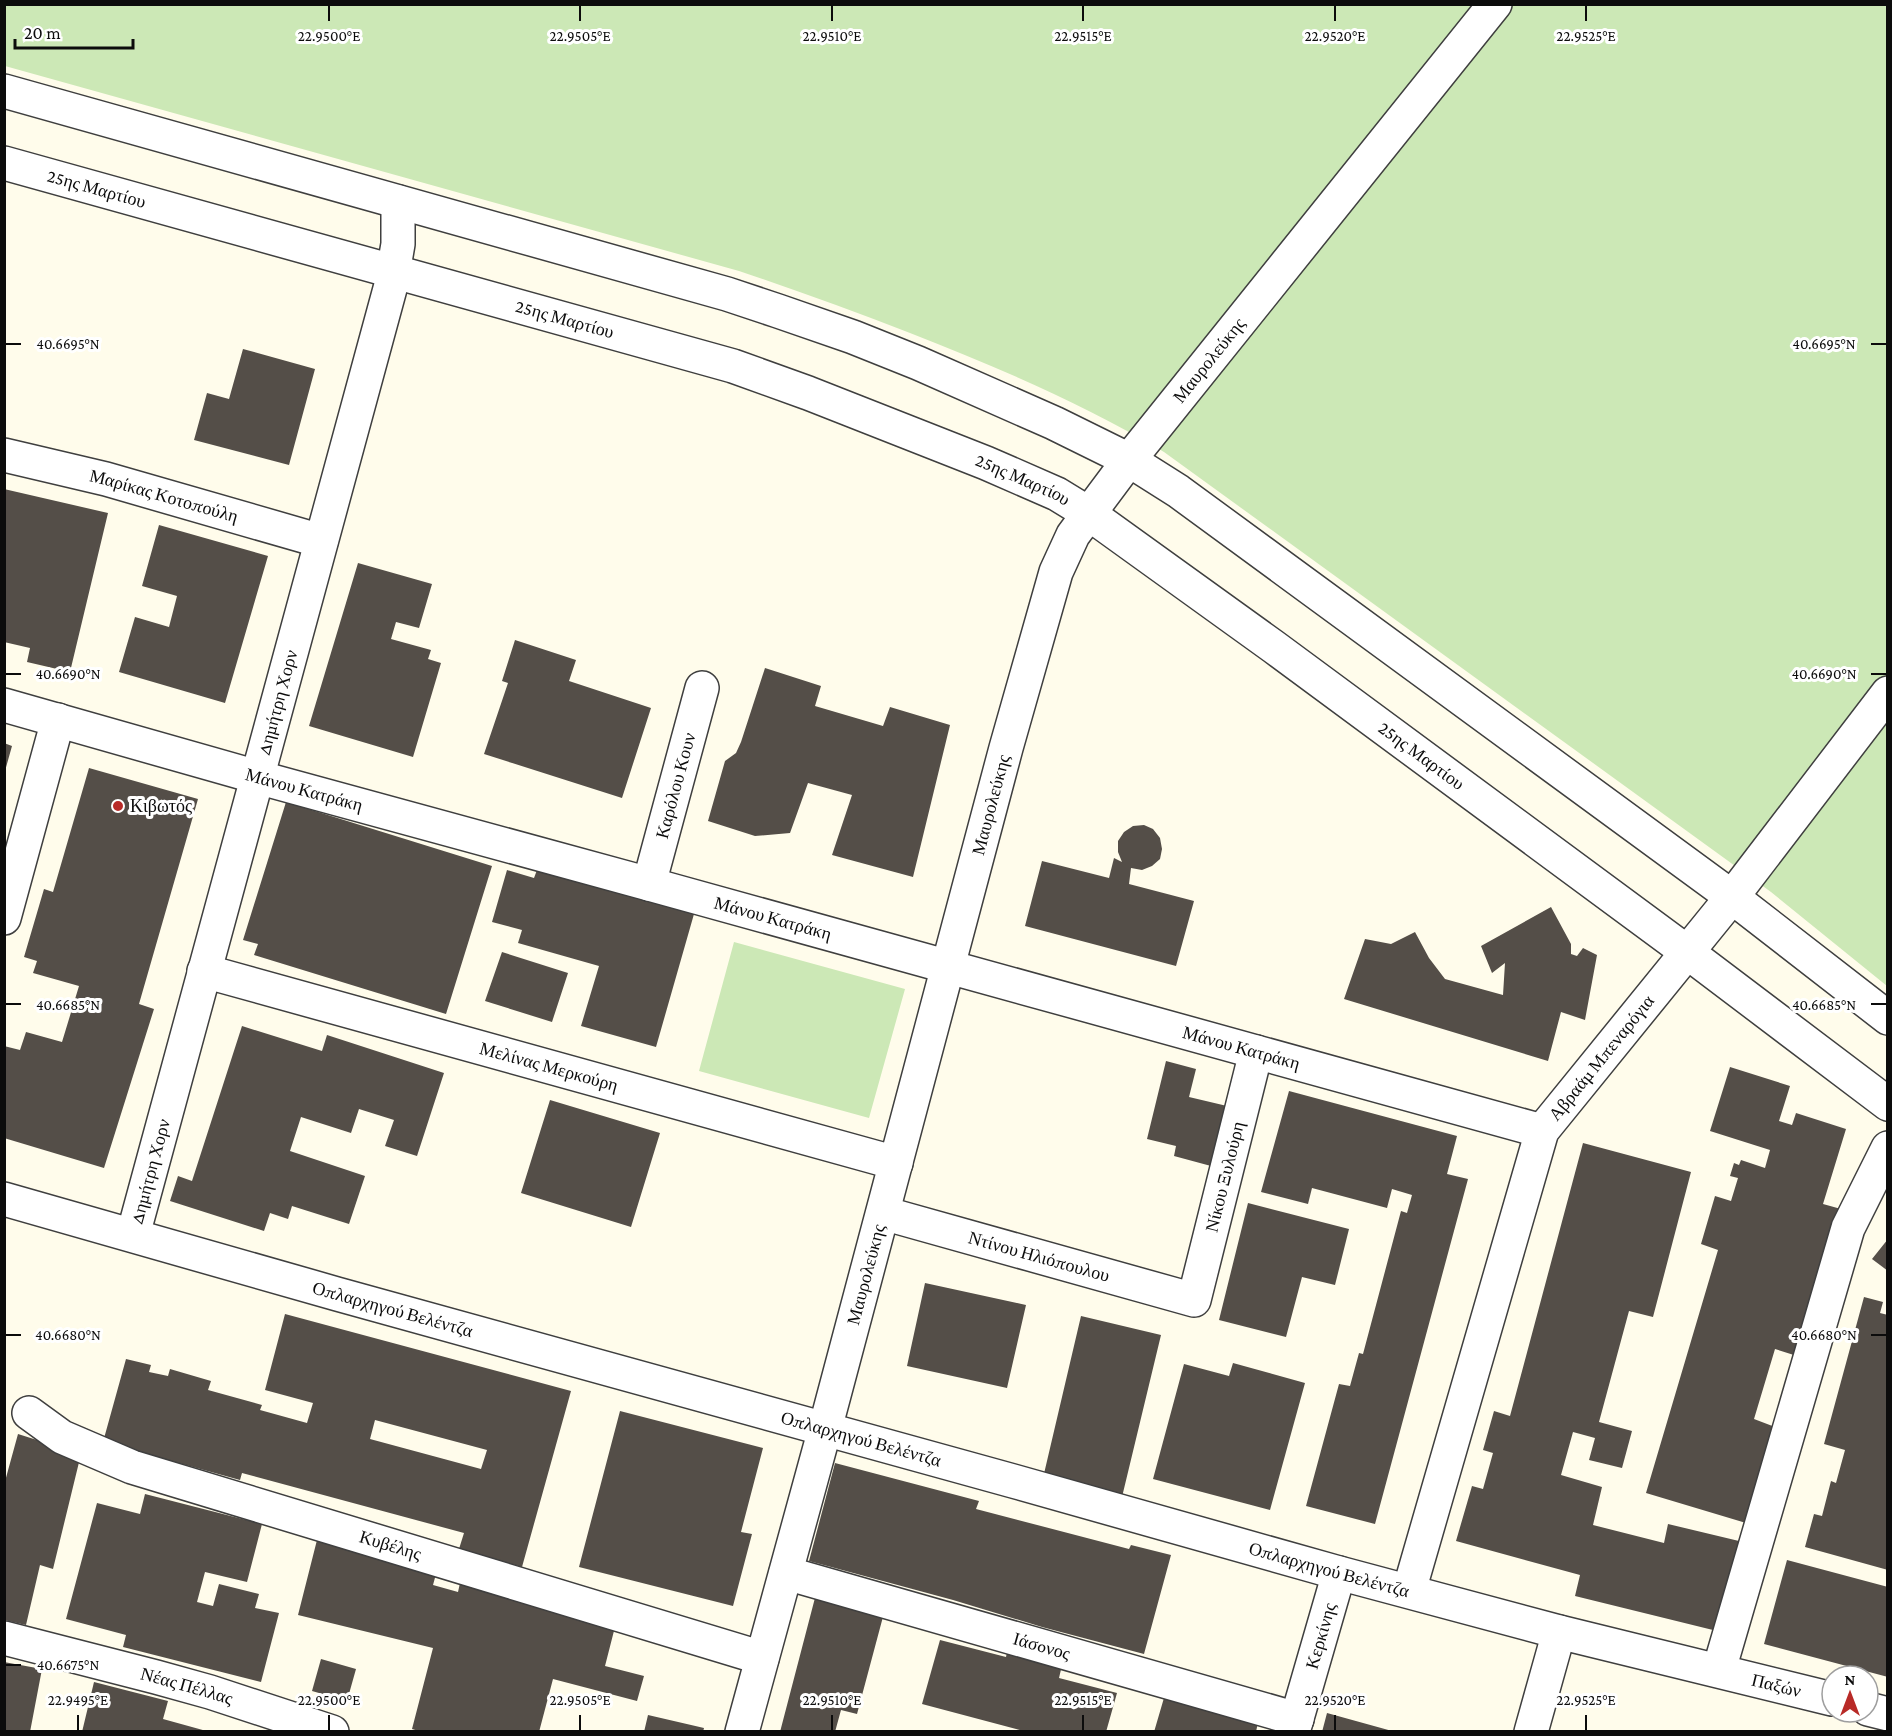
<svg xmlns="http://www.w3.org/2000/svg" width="1892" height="1736" font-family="'Crimson Pro',serif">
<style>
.green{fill:#cce8b6}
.building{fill:#544e48;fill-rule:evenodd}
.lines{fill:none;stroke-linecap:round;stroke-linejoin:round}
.minor-casing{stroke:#3f3f3f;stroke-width:36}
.minor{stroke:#fff;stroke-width:33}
.ticks{fill:none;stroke:#0c0c0c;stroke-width:2}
.poi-dot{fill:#b82a27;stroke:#fff;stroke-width:2}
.labels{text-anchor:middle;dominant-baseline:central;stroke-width:6;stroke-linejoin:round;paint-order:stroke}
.street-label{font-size:18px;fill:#0c0c0c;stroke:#fff}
.poi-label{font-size:18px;fill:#0c0c0c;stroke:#fff;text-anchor:start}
.ticks-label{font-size:15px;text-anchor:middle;fill:#0c0c0c;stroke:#fff;stroke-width:6;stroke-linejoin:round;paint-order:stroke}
</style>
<rect width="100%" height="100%" fill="#fffceb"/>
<path class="green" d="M4,5h1883v981l-116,-94 -607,-440c-80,-48 -167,-85 -254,-119 -57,-22 -114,-43 -171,-62l-734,-205z
M734,942l171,47 -36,129 -170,-47z"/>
<path class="building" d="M243,349l72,20 -26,96 -95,-25 13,-47 22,6z
M4,489l104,24 -38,159 -43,-10 3,-14 -26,-6z
M159,525l109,31 -43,147 -106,-31 16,-55 34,10 8,-31 -35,-10z
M358,563l74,21 -13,44 -23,-6 -5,17 40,11 -3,9 13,4 -28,94 -104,-31z
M515,640l61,20 -7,21 82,27 -29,90 -138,-44 24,-71 -6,-2z
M765,668l56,18 -6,20 68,20 7,-19 60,18 -37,152 -81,-22 20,-60 -44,-12 -18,50 -35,3 -47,-15 17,-60 11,-8 5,-11z
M4,743l8,3 -7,25h-1z
M89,768l109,31 -59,205 15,5 -50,159 -100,-30v-92l16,4 6,-18 36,10 17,-56 -46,-13 4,-12 -13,-4 20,-68 9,3z
M286,802l206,64 -46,148 -192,-59 4,-11 -15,-4z
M1144,825l9,4 7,9 2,11 -2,10 -8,7 -10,4 -11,-2 -2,16 65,17 -18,65 -151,-40 17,-65 67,17 5,-20 8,4 -4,-10v-11l6,-9 9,-6z
M507,870l27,8 3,-8 157,44 -38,133 -75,-21 18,-60 -81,-23 4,-13 -30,-8z
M1551,907l20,37v10l6,2 6,-8 14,7 -12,65 -24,-8 -13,49 -204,-62 21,-60 26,5 24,-12 14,26 16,21 58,16 2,-32 -13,10 -11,-27z
M502,952l66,21 -16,49 -67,-21z
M242,1026l80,25 5,-16 117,38 -27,83 -32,-10 9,-26 -35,-11 -8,24 -50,-16 -11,34 75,25 -16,48 -57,-18 -4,13 -18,-6 -6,18 -94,-30 8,-25 14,5z
M1166,1061l30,8 -7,28 38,9 -16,60 -37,-10 2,-10 -29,-7z
M1730,1067l60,19 -11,35 13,4 4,-12 50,16 -23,75 18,5 -44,147 -22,-7 -21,70 21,8 -29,96 -100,-30 72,-243 -17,-6 14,-48 16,5 7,-23 -8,-2 4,-13 5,2 2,-5 24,8 5,-18 -60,-19z
M1289,1091l168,45 -10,38 21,5 -93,345 -69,-18 33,-122 11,2 9,-33 4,1 38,-143 6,2 5,-18 -20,-6 -5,19 -75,-20 -4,16 -47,-12z
M550,1100l110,33 -29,94 -110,-34z
M1583,1143l108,29 -38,145 -24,-6 -30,111 33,9 -10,37 -33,-8 6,-22 -22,-6 -12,43 41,12 -9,38 71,18 4,-19 71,17 -22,90 -142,-35 5,-21 -124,-34 16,-55 11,3 10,-36 -10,-3 11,-39 16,5z
M1248,1203l101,26 -14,56 -33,-8 -16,60 -67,-17z
M1888,1239v32l-16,-12z
M925,1283l101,22 -19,83 -100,-22z
M1864,1297l19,5 -3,11 8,2v255l-83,-23 9,-33 8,2 9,-35 5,2 9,-33 -21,-6z
M285,1314l286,77 -49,176 -63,-18 5,-16 -222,-60 -2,7 -137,-38 23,-83 25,6 -2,7 19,4 2,-7 41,12 -3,9 54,15 -2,5 47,13 6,-20 -48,-13zM375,1420l112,30 -6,19 -111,-30z
M1081,1316l80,19 -39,162 -79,-19z
M1233,1363l72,20 -35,127 -117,-31 31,-115 45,12z
M620,1411l143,37 -22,84 11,2 -19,72 -154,-39z
M18,1434l63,20 -28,115 -13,-4 -14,60 -22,-5v-135z
M835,1463l144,38 -3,8 153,40 2,-4 40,10 -27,99 -102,-27 -89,-27 -144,-39z
M145,1494l117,30 -15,58 -42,-10 -8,30 16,4 6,-22 40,10 -4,14 24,5 -18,69 -138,-35 3,-12 -60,-16 31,-116 43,11z
M317,1540l55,13 -1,4 65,17 -3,11 25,7 2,-9 156,40 -11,43 39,10 -7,25 -84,-22 -14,53h-117l-10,-3 21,-81 -135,-33z
M1787,1560l101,27v90l-124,-33z
M816,1594l68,19 -27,101 -16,-4 -6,22h-55z
M940,1640l66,17 2,-10 55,14 -4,17 58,15 -11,39h-79l-105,-28z
M321,1659l35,10 -9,32 -35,-10z
M4,1662l38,7 -12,63h-26z
M94,1682l74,19 -5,18 47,13h-128z
M1166,1691l93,26 -3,15h-102z
M1327,1713l65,18v1h-70z
M648,1715l56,13 -1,4h-59z"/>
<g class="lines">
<g class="minor-casing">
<g id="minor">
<path d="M4,91l723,203 51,17 75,26 65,26 136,60 75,37 49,31 554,406 156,121"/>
<path id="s1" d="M4,163l729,203 75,27 178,70 71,31 31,19 186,134 413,305 201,152"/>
<path id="s2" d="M4,455l102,24 215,62"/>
<path id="s3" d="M4,705l253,72 392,107 893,247"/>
<path id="s4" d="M649,884l53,-196"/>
<path d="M4,918l54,-198"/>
<path id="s5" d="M204,971l692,192"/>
<path id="s6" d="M4,1199l333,95 676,187 326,92 220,59 273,67"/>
<path id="s7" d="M883,1213l311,87 62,-248"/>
<path id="s8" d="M133,1235l258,-950 7,-41v-42"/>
<path id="s9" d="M29,1413l33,24 70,30 630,191"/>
<path id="s10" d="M786,1573l511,146"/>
<path id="s11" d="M1409,1591l133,-460 190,-234 156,-204"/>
<path id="s12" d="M4,1638l152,39 54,15 122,40"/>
<path d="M1719,1670l129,-442 40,-80"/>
<path d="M1868,1709l20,5"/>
<path id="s13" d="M742,1732l83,-303 181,-681 50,-176 17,-37 56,-75 366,-456"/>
<path id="s14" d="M1293,1732l46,-159"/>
<path d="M1531,1732l28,-100"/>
</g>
</g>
<use href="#minor" class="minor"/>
</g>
<path class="ticks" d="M329,6v15M580,6v15M832,6v15M1083,6v15M1335,6v15M1586,6v15M6,344h15M1871,344h15M6,674h15M1871,674h15M6,1004h15M1871,1004h15M6,1335h15M1871,1335h15M6,1665h15M78,1715v15M329,1715v15M580,1715v15M832,1715v15M1083,1715v15M1335,1715v15M1586,1715v15"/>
<circle class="poi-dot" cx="118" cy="806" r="6"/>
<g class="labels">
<g class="street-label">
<text stroke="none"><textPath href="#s1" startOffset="96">25ης Μαρτίου</textPath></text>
<text stroke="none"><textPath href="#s1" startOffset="582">25ης Μαρτίου</textPath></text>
<text stroke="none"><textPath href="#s13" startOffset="1464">Μαυρολεύκης</textPath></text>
<text stroke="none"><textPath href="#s1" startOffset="1068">25ης Μαρτίου</textPath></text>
<text stroke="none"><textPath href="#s2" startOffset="165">Μαρίκας Κοτοπούλη</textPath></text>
<text stroke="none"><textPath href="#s8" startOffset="552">Δημήτρη Χορν</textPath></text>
<text stroke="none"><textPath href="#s1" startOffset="1554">25ης Μαρτίου</textPath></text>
<text stroke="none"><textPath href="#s4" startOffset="102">Καρόλου Κουν</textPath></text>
<text stroke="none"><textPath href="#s3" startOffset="312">Μάνου Κατράκη</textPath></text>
<text stroke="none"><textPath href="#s13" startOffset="960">Μαυρολεύκης</textPath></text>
<text stroke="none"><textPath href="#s3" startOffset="798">Μάνου Κατράκη</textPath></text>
<text stroke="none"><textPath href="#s3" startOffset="1284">Μάνου Κατράκη</textPath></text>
<text stroke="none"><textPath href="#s11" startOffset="573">Αβραάμ Μπεναρόγια</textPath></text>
<text stroke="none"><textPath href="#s5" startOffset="358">Μελίνας Μερκούρη</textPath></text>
<text stroke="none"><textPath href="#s8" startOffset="66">Δημήτρη Χορν</textPath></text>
<text stroke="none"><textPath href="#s7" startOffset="450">Νίκου Ξυλούρη</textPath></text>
<text stroke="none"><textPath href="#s7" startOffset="162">Ντίνου Ηλιόπουλου</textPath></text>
<text stroke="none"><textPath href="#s13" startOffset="474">Μαυρολεύκης</textPath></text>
<text stroke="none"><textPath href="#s6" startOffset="404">Οπλαρχηγού Βελέντζα</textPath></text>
<text stroke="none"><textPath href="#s6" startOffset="890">Οπλαρχηγού Βελέντζα</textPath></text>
<text stroke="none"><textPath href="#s9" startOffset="387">Κυβέλης</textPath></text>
<text stroke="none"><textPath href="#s6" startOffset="1376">Οπλαρχηγού Βελέντζα</textPath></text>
<text stroke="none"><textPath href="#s14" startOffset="100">Κερκίνης</textPath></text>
<text stroke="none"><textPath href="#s10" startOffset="266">Ιάσoνος</textPath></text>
<text stroke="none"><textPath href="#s6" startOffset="1838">Παξών</textPath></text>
<text stroke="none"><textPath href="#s12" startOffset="189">Νέας Πέλλας</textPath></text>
</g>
<g class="poi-label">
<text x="130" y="806">Κιβωτός</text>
</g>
</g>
<g class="ticks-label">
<text x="329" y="41">22.9500°E</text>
<text x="580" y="41">22.9505°E</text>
<text x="832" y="41">22.9510°E</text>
<text x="1083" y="41">22.9515°E</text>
<text x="1335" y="41">22.9520°E</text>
<text x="1586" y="41">22.9525°E</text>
<text x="68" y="349">40.6695°N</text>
<text x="1824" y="349">40.6695°N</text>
<text x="68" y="679">40.6690°N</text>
<text x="1824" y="679">40.6690°N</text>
<text x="68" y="1010">40.6685°N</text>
<text x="1824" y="1010">40.6685°N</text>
<text x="68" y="1340">40.6680°N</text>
<text x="1824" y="1340">40.6680°N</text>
<text x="68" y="1670">40.6675°N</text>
<text x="78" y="1705">22.9495°E</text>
<text x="329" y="1705">22.9500°E</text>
<text x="580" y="1705">22.9505°E</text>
<text x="832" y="1705">22.9510°E</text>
<text x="1083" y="1705">22.9515°E</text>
<text x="1335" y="1705">22.9520°E</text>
<text x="1586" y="1705">22.9525°E</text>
</g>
<rect width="1892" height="1736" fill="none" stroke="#0c0c0c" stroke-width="12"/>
<g transform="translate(1850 1694)"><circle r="28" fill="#ffffff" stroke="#9e9e9e" stroke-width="1.5"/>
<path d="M0-4.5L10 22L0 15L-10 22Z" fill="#b82a27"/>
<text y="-9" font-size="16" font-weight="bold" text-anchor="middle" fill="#0c0c0c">N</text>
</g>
<path d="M15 39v9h118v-9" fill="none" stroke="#0c0c0c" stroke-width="3"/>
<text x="24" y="39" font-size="18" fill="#0c0c0c" stroke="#ffffff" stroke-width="4.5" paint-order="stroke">20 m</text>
</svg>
